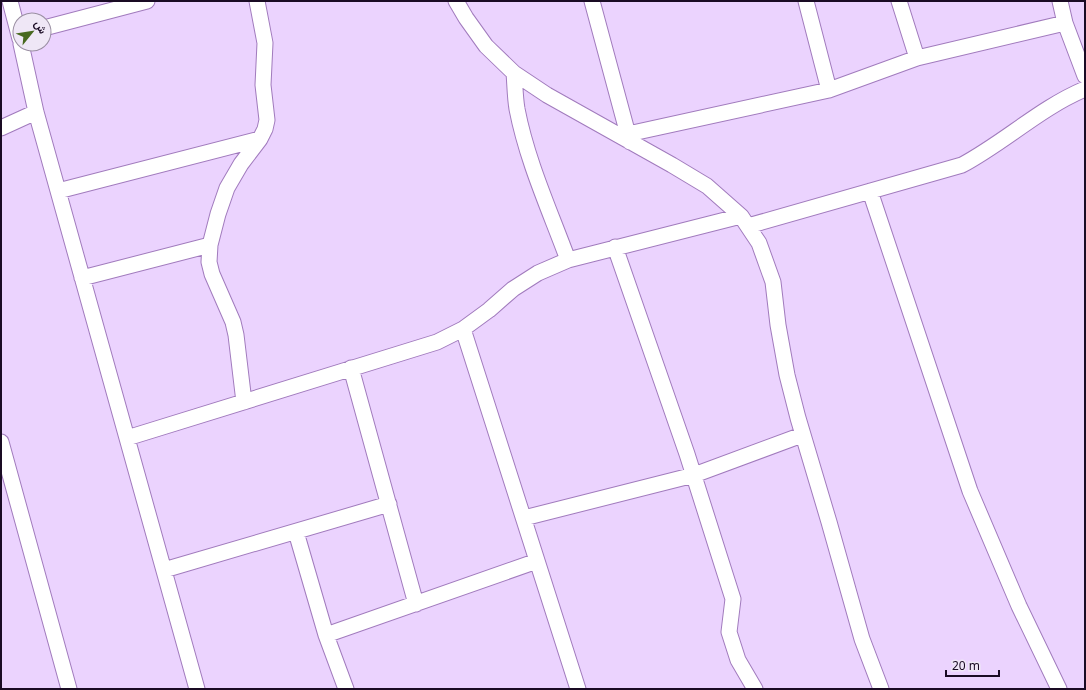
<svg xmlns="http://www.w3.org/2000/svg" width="1086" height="690" font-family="'Noto Sans',Vazirmatn,sans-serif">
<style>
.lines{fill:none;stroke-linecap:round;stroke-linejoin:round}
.street-casing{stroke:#a17bbd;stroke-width:17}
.street{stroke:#fff;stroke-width:15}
</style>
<rect width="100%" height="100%" fill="#ebd3fe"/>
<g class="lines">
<g class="street-casing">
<path id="street" d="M10,1l10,38
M456,1l10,17 20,28 28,27 33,22 125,70 35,21 34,30 18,27 14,39 5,43 9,50 11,43 31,104 33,117 19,50
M592,1l38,141
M806,1l23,89
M899,1l18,57
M1060,1l5,22 20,53
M44,28l103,-27
M21,44l15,68 161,577
M514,73c1,12 1,24 3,36 10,52 33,102 51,151
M1,128l35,-16
M628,134l201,-44 88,-32 148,-35
M58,191l202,-52
M870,191l100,300 49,115 40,83
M748,226l214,-61c43,-23 78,-57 123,-76
M615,247l72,207 46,145 -4,33 9,28 17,29
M82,278l128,-33
M463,329l115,360
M351,368l65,236
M244,402l-8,-67 -3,-13 -21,-48 -3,-12 1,-17 8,-31 9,-26 14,-24 19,-25 5,-10 2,-9 -4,-35 2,-42 -8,-42
M127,438l310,-96 26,-13 26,-19 24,-21 25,-16 30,-13 173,-44
M1,442l68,247
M524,518l170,-43 108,-40
M296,532l30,103 20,54
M164,570l225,-66
M326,635l211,-74"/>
</g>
<use href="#street" class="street"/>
</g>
<rect width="1086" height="690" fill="none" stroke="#1a0b24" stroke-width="4"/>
<g transform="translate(32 32) rotate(60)"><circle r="19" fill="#efe7f6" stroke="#9a8fa2"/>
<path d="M0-3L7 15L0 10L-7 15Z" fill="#48691f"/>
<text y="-6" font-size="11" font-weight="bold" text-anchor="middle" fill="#1a0b24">ش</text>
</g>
<path d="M946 670v6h53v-6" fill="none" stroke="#1a0b24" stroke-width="2"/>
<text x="952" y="670" font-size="12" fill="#1a0b24" stroke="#efe7f6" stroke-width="3" paint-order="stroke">20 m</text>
</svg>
